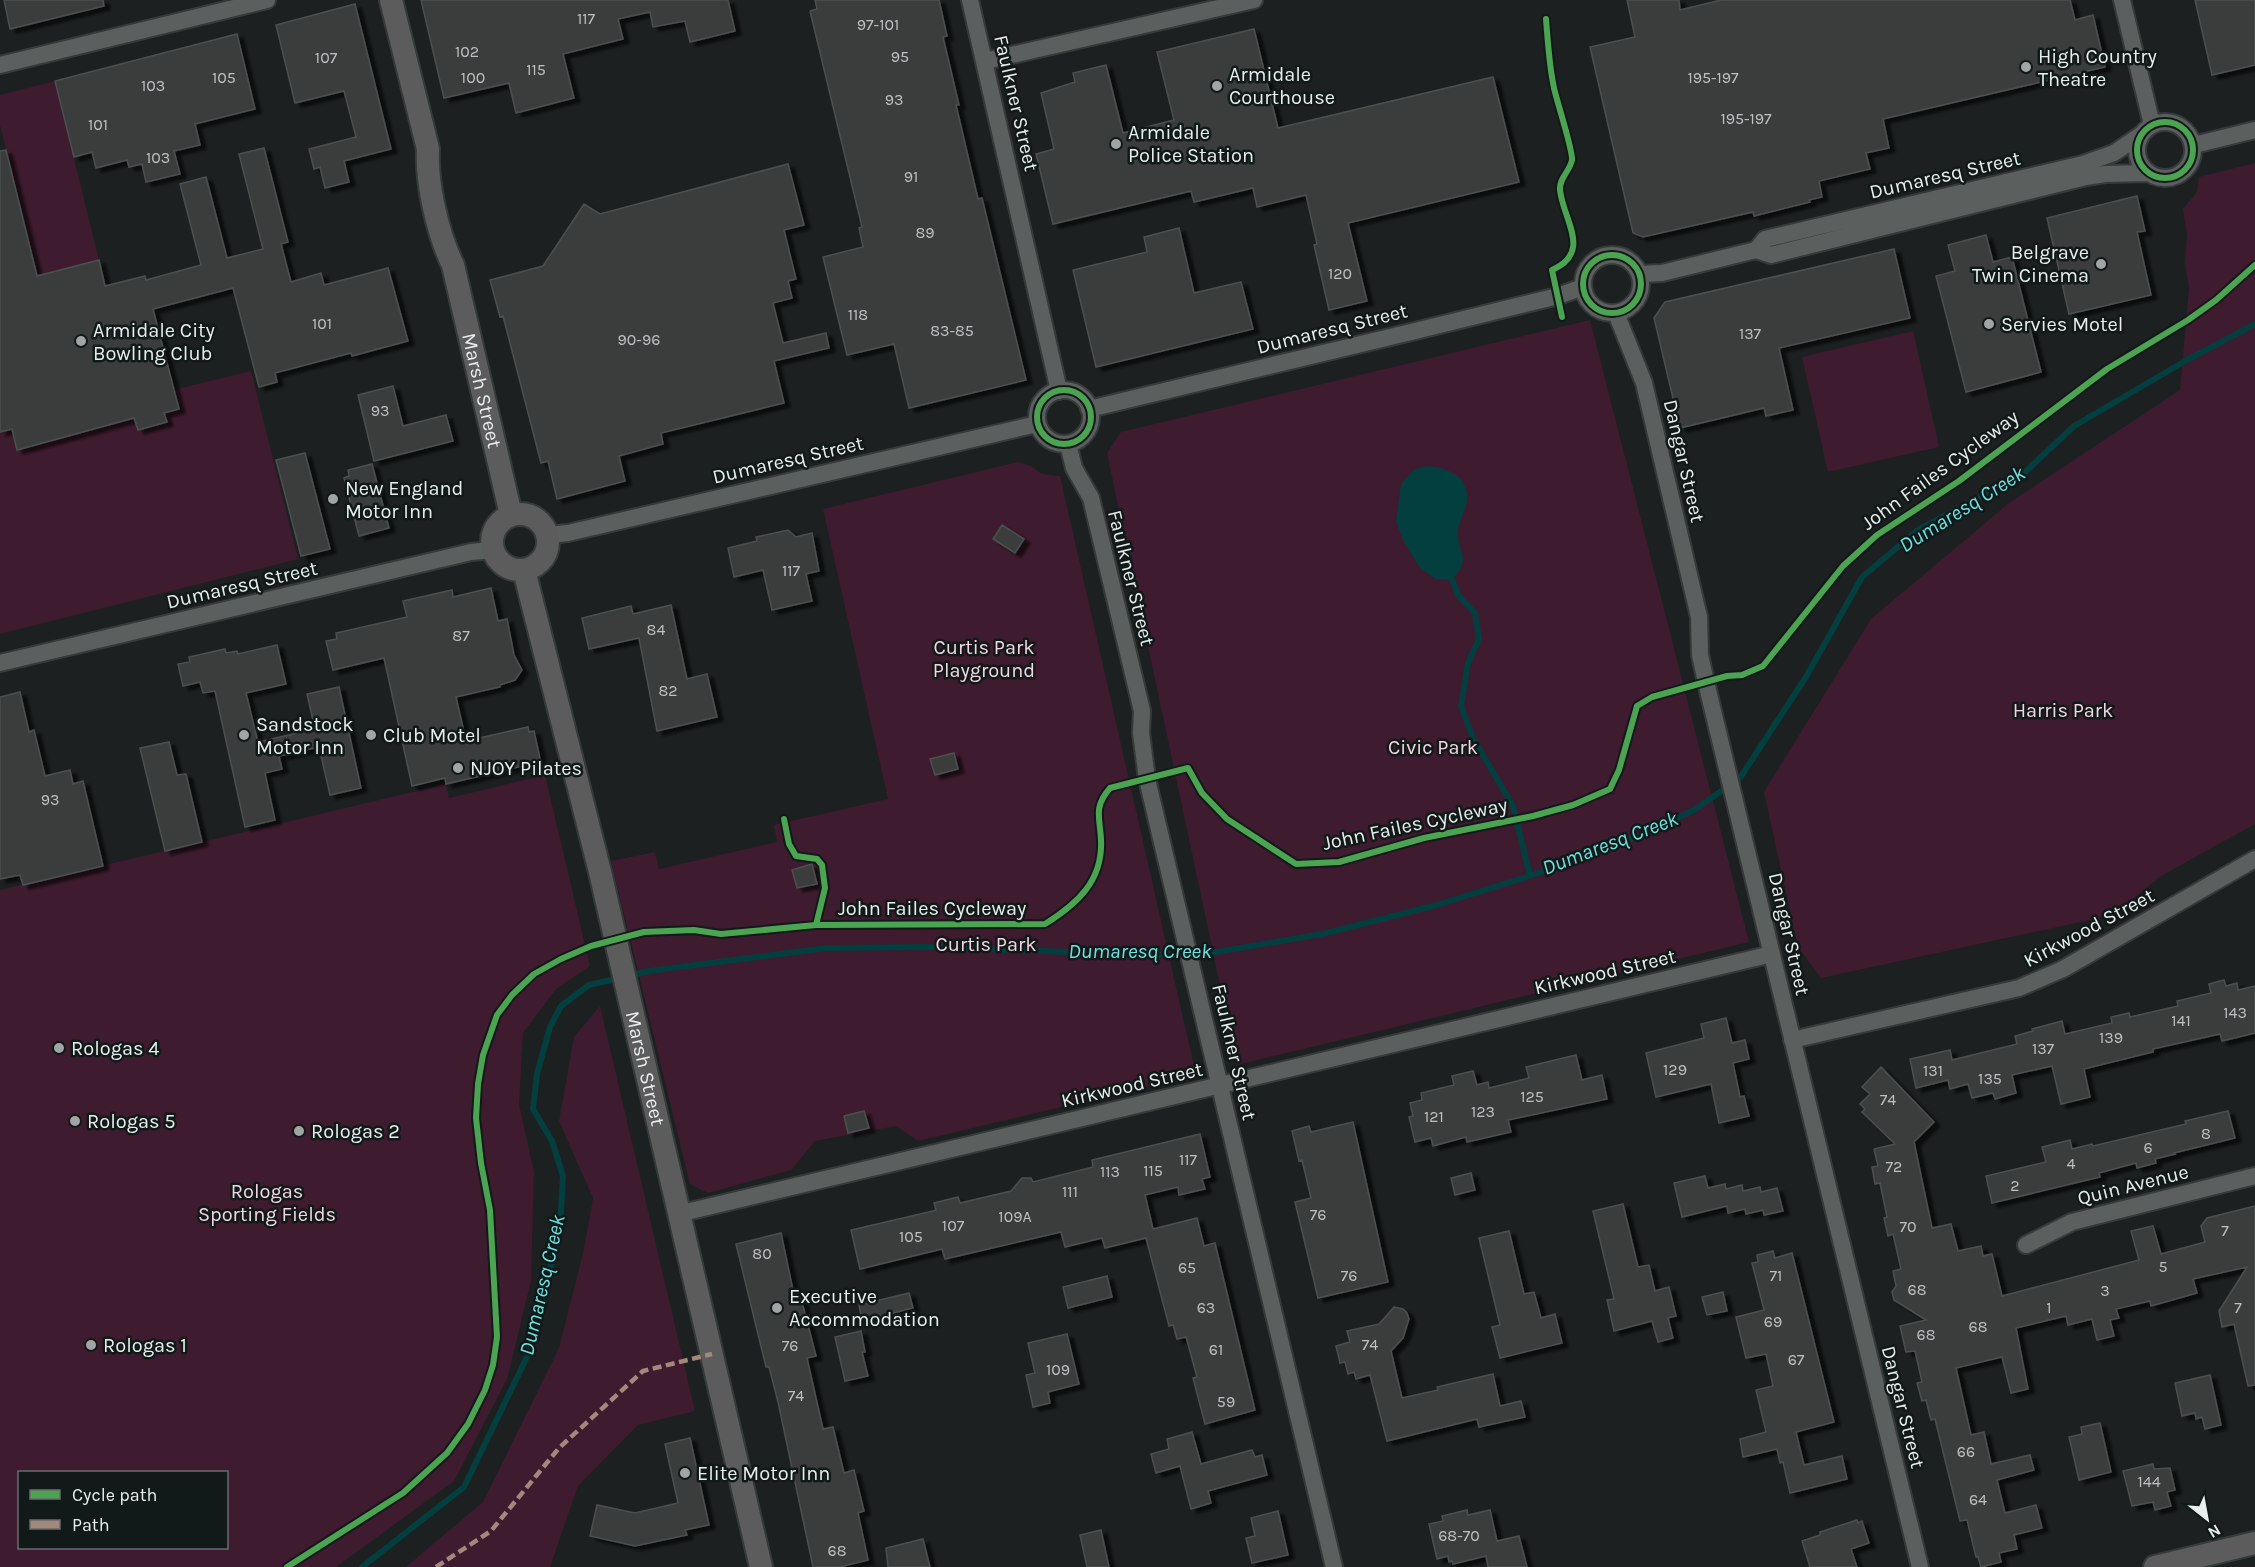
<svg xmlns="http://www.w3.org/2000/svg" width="2255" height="1567" font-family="Karla,sans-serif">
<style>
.green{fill:#3f1b2f;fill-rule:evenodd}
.water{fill:#033f3f}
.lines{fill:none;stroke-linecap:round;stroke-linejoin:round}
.stream{stroke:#033f3f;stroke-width:6}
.building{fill:#3b3e3e;stroke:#4b4f4f;stroke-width:1.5;filter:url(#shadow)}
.street-casing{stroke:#373a3a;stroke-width:20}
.secondary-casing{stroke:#373a3a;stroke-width:26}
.street{stroke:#5b5f5e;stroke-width:16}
.secondary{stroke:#5c5c5d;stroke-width:22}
.quiet{stroke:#a5887d;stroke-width:4.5;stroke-dasharray:9 4.5;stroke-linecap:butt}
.cycleway-casing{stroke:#111919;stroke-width:10}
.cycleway{stroke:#4ca352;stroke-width:6}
.poi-dot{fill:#a1a5a5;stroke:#111919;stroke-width:2}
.labels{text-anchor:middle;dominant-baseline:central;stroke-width:5;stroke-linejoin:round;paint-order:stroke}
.number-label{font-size:16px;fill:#bdc1c1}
.poi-label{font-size:20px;fill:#e8eded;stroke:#111919;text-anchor:start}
.street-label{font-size:20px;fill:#e8eded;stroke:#111919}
.park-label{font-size:20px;fill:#f5d5e4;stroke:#111919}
.water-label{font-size:21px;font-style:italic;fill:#6fe1e1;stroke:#111919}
</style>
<defs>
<filter id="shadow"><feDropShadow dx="6" dy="4" stdDeviation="1.5" flood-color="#0009"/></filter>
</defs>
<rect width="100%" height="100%" fill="#1c2020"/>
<path class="green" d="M55,81l50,204 40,-9 28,114 78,-19 47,188 -298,75v-322l43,-11 -43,-176v-30z
M2255,163v661l-94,52 -48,39 -292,63 -23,-31 -34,-155 107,-173 138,-116 171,-113 9,-102 -4,-25 2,-28 -4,-26 14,-17 2,-15z
M1590,320l159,622 -512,123 -130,-612 14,-21z
M1913,331l26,116 -111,25 -26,-115z
M1018,462l13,4 11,8 18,2 136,599 -278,66 -22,-15 -81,15 -24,29 -83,23 -18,-9 -79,-323 44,-9 4,17 118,-27 -3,-17 114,-26 -65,-290z
M545,775l45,191 -34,23 -33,44 -4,71 15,68 -3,109 -24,98 -53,102 -118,86h-336v-677l446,-106 3,14zM20,1472h206v76h-206z
M600,1006l95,405 -57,14 -60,61 -28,81h-144l77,-65 76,-154 24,-94 10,-56 -34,-77 15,-84z"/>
<path class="water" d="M1429,466c16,2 36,8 38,28 2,12 -8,25 -9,37 -1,22 15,28 -6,48h-16l-16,-11 -17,-28 -7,-19 5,-37 14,-15z"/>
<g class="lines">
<path class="stream" d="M1452,579l6,16 17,18 4,26 -11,24 -7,43 12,32 40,68 17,70
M362,1567l102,-80 63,-130 28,-108 6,-38 2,-35 -11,-35 -19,-32 4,-35 13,-47 11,-21 28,-21 60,-14 178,-23 103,-1 221,8 66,-3 105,-18 115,-29 93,-29 112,-41 52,-25 46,-32 66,-101 56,-100 56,-47 105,-56 51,-48 113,-66 68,-36"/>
</g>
<path class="building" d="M4,0h99l1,6 -94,23z
M421,0h307l7,31 -45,11 -5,-21 -32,6 -3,-15 -32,7 5,20 -60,15 11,44 -58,15 -7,-30 -65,15z
M815,0h124l8,36 -4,1 16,68h-3l22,94 4,-1 44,182 -117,28 -15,-64 -47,11 -24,-98 40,-10 -4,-19 3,-1 -52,-216 7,-2z
M1627,0h52l1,10 41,-10h349l5,20 18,-5 12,52 -222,52 6,29 -23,5 4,16 -51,12 3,16 -13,3 1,2 -56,14 -1,-4 -110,25 -10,-4 -43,-186 45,-10z
M2195,0h60v65l-43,10z
M355,4l36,145 -47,12 5,21 -24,6 -5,-21 -6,2 -5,-20 47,-12 -12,-46 -49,12 -19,-78z
M1254,29l24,99 215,-51 26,105 -171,41 19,78 -38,9 -15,-65 3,-1 -11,-49 -49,12 -4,-19 -59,14 -3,-11 -138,33 -17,-70 18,-5 -13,-56 34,-11 -2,-9 33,-8 17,68 51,-13 -17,-68z
M237,34l18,75 -60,15 5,21 -26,6 6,23 -34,8 -4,-18 -13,3 -2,-7 -31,8 -4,-16 -18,5 -19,-76z
M264,148l24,94 -7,2 10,38 30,-9 3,12 64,-17 20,73 -56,15 -1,-3 -76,20 2,9 -18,5 -26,-99 -80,21 26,100 -15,4 3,9 -29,8 -4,-12 -117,32 -5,-21 -12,3v-281l6,-1 31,126 62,-16 6,26 40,-10 1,4 55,-15 -21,-81 26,-7 21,81 36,-9 -24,-95z
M788,164l16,61 -20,5 12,49 -8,2 4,17 -19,5 10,40 43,-10 3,15 -55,13 10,42 -123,30 2,11 -44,12 6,25 -68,18 -9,-38 -7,2 -38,-147 -3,1 -10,-37 53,-14 41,-62 16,10z
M2137,196l8,35 -8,1 14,63 -82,19 -22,-96z
M1179,228l15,65 47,-11 12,47 -157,38 -23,-97 74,-18 -3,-15z
M1986,235l7,27 19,-5 29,115 -75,20 -30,-116 19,-5 -7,-26z
M1894,249l16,69 -131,30 14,62 -27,6 -2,-8 -84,20 -26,-110 11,-16z
M393,386l10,40 43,-11 7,26 -79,20 -16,-66z
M305,453l25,96 -29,7 -25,-96z
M372,464l17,64 -30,8 -15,-58 5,-2 -1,-6z
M1002,525l22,14 -9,14 -22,-14z
M788,530l8,7 16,-4 7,38 -13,3 6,27 -40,9 -9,-40 -29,7 -6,-29 29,-7 -1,-4z
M491,588l7,33 9,-2 7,36 8,15 -7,10 -15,5v2l-44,10 10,44 62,-14 1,5 5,-1 6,28 -5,1v3l-89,21 -1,-6 -33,8 -28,-128 -51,12 -7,-29 11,-2 -1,-6 71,-16 -4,-16 49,-11 1,7z
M671,605l16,74 20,-5 10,43 -60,14 -18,-93 -50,11 -7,-31 49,-12 2,8z
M277,645l9,39 -40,9 12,49 57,-13 -8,-35 32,-7 22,101 -31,7 -11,-48 -40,9 3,13 -17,4 10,47 -30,7 -30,-136 -12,2 -3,-11 -17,4 -5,-22 12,-2 -1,-5 36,-8 1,4 11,-2 1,3z
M20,692l9,40 5,-2 11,46 25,-6 3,14 10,-3 20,85 -80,19 -3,-10 -20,4v-182z
M169,742l8,33 9,-1 16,68 -37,9 -25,-103z
M954,753l4,16 -23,6 -5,-16z
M812,864l5,20 -20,4 -5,-18z
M2224,980l2,6 11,-3 1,7 17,-4v47l-33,8 -2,-7 -67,15v3l-69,17 6,28 -29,7 -9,-38 -40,9 4,18 -21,6 -2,-6 -21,5 -4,-14 -18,5 -2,-9 -32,8 -6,-29 40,-9 2,10 65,-16 -2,-8 18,-5 -1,-2 30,-8 3,13 47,-11 -1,-6 18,-4 1,4 48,-11 -1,-5 34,-8 -2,-9z
M1726,1018l6,25 13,-3 4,19 -16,4 7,34 4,-1 5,20 -30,7 -8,-39 -55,13 -10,-44 58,-15 -3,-14z
M1576,1055l6,25 20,-5 5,24 -99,21 3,12 -44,10 -1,-5 -33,9 -2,-8 -16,4 -6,-25 4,-1 -3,-13 12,-3 -1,-7 33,-8 -2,-9 21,-5 4,14 11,-3 1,6 40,-10 -3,-11z
M1881,1067l53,55 -20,20 18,86 19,-4 7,27 23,-5 2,10 9,-2 10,42 137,-36 -8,-29 22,-5 8,28 44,-12 -4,-16 6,-8 48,-12v179l-7,1 -14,-62 -12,3 -3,-16 28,-44 -54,12 4,14 -46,13 -1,-5 -34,8 3,9 -9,2 4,16 -17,4 -5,-21 -24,6 -2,-9 -50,12 12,61 -17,4 -9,-36 -46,11 15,67 13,-3 7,32 39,-9 4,15 -37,10 8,33 31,-8 6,23 -28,7 3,14 -18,4 2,9 -20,5 -3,-10h-2l-9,-37 -7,1 -25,-102 -4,1 -5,-20 -4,1 -5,-18 5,-1 -7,-31 -9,1 -6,-26 26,-6 -32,-20 -2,-8 4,-6 -3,-15 8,-2 -8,-35 -5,2 -4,-18 3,-1 -7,-34 -5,1 -3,-17 6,-1 -4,-17 21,-5 -33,-32 3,-3 -5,-5 10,-10 -8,-7z
M864,1111l5,17 -21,5 -4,-17z
M2228,1111l7,27 -61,15 1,1 -20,5 1,4 -19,5 -1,-5 -37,10 1,4 -108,26 -6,-27 60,-14 -4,-15 28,-7 2,9 20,-5 1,2 93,-22 -1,-3z
M1353,1122l35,160 -70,16 -23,-96 16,-4 -9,-38 -3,1 -7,-30 17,-5 2,6z
M1200,1134l10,43 -8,2 3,10 -26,6 -1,-8 -33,8 8,34 44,-11 7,28 11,-3 40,167 -50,14 -12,-46 4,-1 -11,-40 -9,2 -4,-14 -4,1 -23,-88 -41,10 -3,-10 -37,9 -4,-15 -116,27 -3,-10 -82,20 -9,-39 82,-19 3,-1 -2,-7 24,-6 2,6 51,-12 11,-13h9l2,4 60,-15 -1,-7z
M1471,1173l4,17 -20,5 -4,-17z
M1705,1176l3,12 17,-4 1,5 16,-4 1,6 17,-4 1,5 16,-4 6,23 -19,4 -1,-5 -17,4 -1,-5 -17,4 -1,-7 -45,11 -8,-34z
M1623,1204l15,63 11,-2 6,26 14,-4 7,29 -8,2 5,20 -15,4 -6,-21 -38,10 -7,-31 7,-1 -21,-88z
M1509,1231l15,63 10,-2 7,26 14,-4 7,29 -62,15 -8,-31 8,-2 -21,-87z
M781,1233l13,62 6,-1 16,62 -9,2 16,71 10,-2 11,46 10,-3 10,41 -6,2 10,47 -28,7h-27l-35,-165 -9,-35h-3l-30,-123z
M1773,1251l2,7 17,-5 42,169 -38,10 8,33 38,-9 5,23 -57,14 -7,-31 -3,1 -3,-14 -34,8 -3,-18 26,-7 -10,-42 17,-4 -7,-32 -20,4 -10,-41 28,-7 -12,-47 6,-1 -1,-7z
M1107,1276l5,21 -44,11 -5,-21z
M1723,1292l4,19 -20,4 -5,-18z
M909,1293l4,15 -51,13 -3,-16z
M1394,1307l9,2 4,4 2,6 -6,19 -12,13 11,47 36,-8 -1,-3 56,-13 7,32 21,-5 4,16 -46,10 -2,-8 -90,22 -17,-66 -14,4 -2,-7 -6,2 -3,-12 -5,1 -4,-17 14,-4 -3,-11 32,-7z
M861,1331l4,21h-3l6,24 -23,5 -10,-44z
M1067,1334l12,50 -31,8 2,11 -17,4 -7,-32 9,-2 -7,-30z
M2210,1375l11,50 -16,4 -3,-12 -6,2 -1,-6 -13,3 -7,-33z
M2100,1423l11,49 -32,8 -10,-43 13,-3 -1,-7z
M1192,1432l9,32 51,-14 3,7 7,-2 5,20 -59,16 3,12 -20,6 -11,-43 -24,7 -5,-19 18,-5 -2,-10z
M690,1438l19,87 -24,5 2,5 -52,11 -45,-10 7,-31 38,8 43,-10 -13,-59z
M2153,1464l1,5 16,-1 5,22 -8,2 4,14 -16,4 -2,-8 -21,4 -9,-35z
M1467,1510l1,5 22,-5 7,31 22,-5 8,31h-39l-2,-11 -33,8 -1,-3 -3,1 -1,-6 -11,3 -8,-35 14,-3 -1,-5z
M1278,1511l10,44 -36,8 -6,-25 9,-2 -4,-18z
M1857,1520l1,3 4,-2 7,22 -18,6 6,18h-47l-8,-26 18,-6v-3z
M1101,1530l8,37h-22l-7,-32z
M923,1539l7,28h-42l-2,-19z"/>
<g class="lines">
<g class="street-casing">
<path id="street" d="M970,0l89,391
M2122,0l30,125
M985,61l269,-61
M0,65l267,-65
M2137 150a28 28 0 1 1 56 0a28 28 0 1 1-56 0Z
M2194,145l61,-15
M1756,250l9,-11 318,-75 31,-11 28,-19
M1583 284a29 29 0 1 1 58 0a29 29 0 1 1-58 0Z
M1640,274l22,-1 94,-23 15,5 315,-78 19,-3 44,-1
M1616,313l28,70 55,234 1,38 6,27 214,885
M1037 417a27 27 0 1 1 54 0a27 27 0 1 1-54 0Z
M1089,409l318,-76 151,-37 25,-9
M1068,444l6,24 17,30 51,213 -1,22 6,46 187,788
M548,535l20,-2 469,-109
M0,663l471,-111 22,-2
M1792,1040l227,-52 44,-19 192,-110
M678,1214l1094,-260
M2026,1245l46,-23 183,-46"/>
</g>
<g class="secondary-casing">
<g id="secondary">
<path id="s1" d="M391,0l37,149c-2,34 10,86 25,116l58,250"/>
<circle cx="520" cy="542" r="28"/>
<path id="s2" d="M524,570l76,302 161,695"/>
<path d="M2155,1567l100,-24"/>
</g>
</g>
<use href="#street" class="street"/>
<use href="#secondary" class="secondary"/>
<path class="quiet" d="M436,1567l55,-36 68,-83 84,-77 69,-17"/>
<g class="cycleway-casing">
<path id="cycleway" d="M1546,19c2,24 3,46 8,69 3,14 19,62 18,72 -2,11 -13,18 -12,30 3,30 33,62 -8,80l10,47
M2137 150a28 28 0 1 1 56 0a28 28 0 1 1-56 0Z
M1583 284a29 29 0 1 1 58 0a29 29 0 1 1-58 0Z
M1037 417a27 27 0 1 1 54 0a27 27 0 1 1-54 0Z
M784,819l5,25 7,12 21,3 5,6 3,23 -9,37
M287,1567l116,-74 44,-40 21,-29 17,-34 8,-25 4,-28 -7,-127 -9,-47 -5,-45 2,-34 5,-29 14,-40 15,-20 22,-21 27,-15 30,-13 53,-14 50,-2 27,4 95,-9 229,-1c32,-20 58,-43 56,-84 -1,-23 -8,-32 9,-52l78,-20 14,25 25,26 69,45 43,-2 85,-24 109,-22 40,-11 37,-16 9,-19 18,-64 15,-9 75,-21 15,-1 21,-9 80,-100 34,-31 82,-54 148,-112 81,-49 28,-20 39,-35"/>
</g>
<use href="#cycleway" class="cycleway"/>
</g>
<g class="poi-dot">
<circle cx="2026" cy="67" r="6"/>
<circle cx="1217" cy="86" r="6"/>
<circle cx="1116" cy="144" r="6"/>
<circle cx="2101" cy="264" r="6"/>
<circle cx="1989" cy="324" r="6"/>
<circle cx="81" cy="341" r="6"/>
<circle cx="333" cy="499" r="6"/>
<circle cx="244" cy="735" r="6"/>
<circle cx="371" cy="735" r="6"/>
<circle cx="458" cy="768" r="6"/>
<circle cx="59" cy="1048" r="6"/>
<circle cx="75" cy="1121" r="6"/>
<circle cx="299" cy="1131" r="6"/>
<circle cx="777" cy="1308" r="6"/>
<circle cx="91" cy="1345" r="6"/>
<circle cx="685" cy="1473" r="6"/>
</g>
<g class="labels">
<g class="number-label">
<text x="586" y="18">117</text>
<text x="878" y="24">97-101</text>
<text x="467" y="51">102</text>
<text x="900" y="56">95</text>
<text x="326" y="57">107</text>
<text x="536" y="69">115</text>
<text x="224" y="77">105</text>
<text x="473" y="77">100</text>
<text x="1713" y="77">195-197</text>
<text x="153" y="85">103</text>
<text x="894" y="99">93</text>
<text x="1746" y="118">195-197</text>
<text x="98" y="124">101</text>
<text x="158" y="157">103</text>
<text x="911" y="176">91</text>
<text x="925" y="232">89</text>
<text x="1340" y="273">120</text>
<text x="858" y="314">118</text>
<text x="322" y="323">101</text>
<text x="952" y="330">83-85</text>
<text x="1750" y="333">137</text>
<text x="639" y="339">90-96</text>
<text x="380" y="410">93</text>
<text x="791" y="570">117</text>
<text x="656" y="629">84</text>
<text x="461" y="635">87</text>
<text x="668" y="690">82</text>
<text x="50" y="799">93</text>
<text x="2235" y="1012">143</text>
<text x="2181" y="1020">141</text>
<text x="2111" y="1037">139</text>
<text x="2043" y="1048">137</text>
<text x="1675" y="1069">129</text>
<text x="1933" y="1070">131</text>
<text x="1990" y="1078">135</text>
<text x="1532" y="1096">125</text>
<text x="1888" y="1099">74</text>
<text x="1483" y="1111">123</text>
<text x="1434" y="1116">121</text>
<text x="2206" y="1133">8</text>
<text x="2148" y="1147">6</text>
<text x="1188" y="1159">117</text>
<text x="2071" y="1163">4</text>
<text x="1894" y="1166">72</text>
<text x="1153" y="1170">115</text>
<text x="1110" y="1171">113</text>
<text x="2015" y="1185">2</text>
<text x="1070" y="1191">111</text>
<text x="1318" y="1214">76</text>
<text x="1015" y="1216">109A</text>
<text x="953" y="1225">107</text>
<text x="1908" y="1226">70</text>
<text x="2225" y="1230">7</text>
<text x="911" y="1236">105</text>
<text x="762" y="1253">80</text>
<text x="2163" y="1266">5</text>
<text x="1187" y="1267">65</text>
<text x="1349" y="1275">76</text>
<text x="1776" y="1275">71</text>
<text x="1917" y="1289">68</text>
<text x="2105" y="1290">3</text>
<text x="1206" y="1307">63</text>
<text x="2049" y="1307">1</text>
<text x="2238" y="1307">7</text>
<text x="1773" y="1321">69</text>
<text x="1978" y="1326">68</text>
<text x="1926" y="1334">68</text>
<text x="1370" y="1344">74</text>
<text x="790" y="1345">76</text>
<text x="1216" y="1349">61</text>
<text x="1796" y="1359">67</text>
<text x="1058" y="1369">109</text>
<text x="796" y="1395">74</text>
<text x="1226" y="1401">59</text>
<text x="1966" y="1451">66</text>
<text x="2149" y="1481">144</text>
<text x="1978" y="1499">64</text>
<text x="1459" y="1535">68-70</text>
<text x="837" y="1550">68</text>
</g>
<g class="poi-label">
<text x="2038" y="56">High Country<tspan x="2038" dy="23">Theatre</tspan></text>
<text x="1229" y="74">Armidale<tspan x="1229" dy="23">Courthouse</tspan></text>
<text x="1128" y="132">Armidale<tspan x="1128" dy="23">Police Station</tspan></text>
<text x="2089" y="252" text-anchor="end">Belgrave<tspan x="2089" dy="23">Twin Cinema</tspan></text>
<text x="2001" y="324">Servies Motel</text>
<text x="93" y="330">Armidale City<tspan x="93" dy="23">Bowling Club</tspan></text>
<text x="345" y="488">New England<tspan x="345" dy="23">Motor Inn</tspan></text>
<text x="256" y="724">Sandstock<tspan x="256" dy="23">Motor Inn</tspan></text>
<text x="383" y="735">Club Motel</text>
<text x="470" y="768">NJOY Pilates</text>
<text x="71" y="1048">Rologas 4</text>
<text x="87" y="1121">Rologas 5</text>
<text x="311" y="1131">Rologas 2</text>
<text x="789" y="1296">Executive<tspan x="789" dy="23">Accommodation</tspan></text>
<text x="103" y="1345">Rologas 1</text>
<text x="697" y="1473">Elite Motor Inn</text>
</g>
<g class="street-label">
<text transform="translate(1016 103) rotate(77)">Faulkner Street</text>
<text transform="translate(1945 175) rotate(-13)">Dumaresq Street</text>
<text transform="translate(1332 329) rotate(-14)">Dumaresq Street</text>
<text stroke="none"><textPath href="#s1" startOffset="402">Marsh Street</textPath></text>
<text transform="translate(788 460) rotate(-13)">Dumaresq Street</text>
<text transform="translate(1684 461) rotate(77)">Dangar Street</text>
<text transform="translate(1940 470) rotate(-36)">John Failes Cycleway</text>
<text transform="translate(1131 578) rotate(76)">Faulkner Street</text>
<text transform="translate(242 585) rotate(-13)">Dumaresq Street</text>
<text transform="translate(1415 824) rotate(-12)">John Failes Cycleway</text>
<text x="932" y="908">John Failes Cycleway</text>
<text transform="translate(2089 928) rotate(-28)">Kirkwood Street</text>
<text transform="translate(1789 934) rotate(77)">Dangar Street</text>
<text transform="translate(1605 972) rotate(-13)">Kirkwood Street</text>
<text transform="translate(1234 1052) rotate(77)">Faulkner Street</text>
<text stroke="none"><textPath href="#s2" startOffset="513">Marsh Street</textPath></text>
<text transform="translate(1132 1085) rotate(-13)">Kirkwood Street</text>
<text transform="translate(2133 1185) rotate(-14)">Quin Avenue</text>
<text transform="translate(1903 1407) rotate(76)">Dangar Street</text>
</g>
<g class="park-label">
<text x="984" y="647">Curtis Park<tspan x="984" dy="23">Playground</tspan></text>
<text x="2063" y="710">Harris Park</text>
<text x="1433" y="747">Civic Park</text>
<text x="986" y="944">Curtis Park</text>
<text x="267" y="1191">Rologas<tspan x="267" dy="23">Sporting Fields</tspan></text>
</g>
<g class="water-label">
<text transform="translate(1962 509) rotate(-32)">Dumaresq Creek</text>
<text transform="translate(1610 843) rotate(-21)">Dumaresq Creek</text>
<text x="1140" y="951">Dumaresq Creek</text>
<text transform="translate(542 1285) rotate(-77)">Dumaresq Creek</text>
</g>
</g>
<rect x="18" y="1471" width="210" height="78" fill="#111919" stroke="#676e6e" stroke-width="1.5"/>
<rect x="30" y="1490" width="30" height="9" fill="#4ca352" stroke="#676e6e" stroke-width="1.5"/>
<text x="72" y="1501" font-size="18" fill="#e8eded">Cycle path</text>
<rect x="30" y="1520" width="30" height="9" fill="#a5887d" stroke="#676e6e" stroke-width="1.5"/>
<text x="72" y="1531" font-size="18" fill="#e8eded">Path</text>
<g transform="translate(2207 1519) rotate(149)" stroke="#111919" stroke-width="4.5" paint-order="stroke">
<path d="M0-4.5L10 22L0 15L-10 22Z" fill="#e8eded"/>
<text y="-9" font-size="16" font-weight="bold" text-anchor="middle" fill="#e8eded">N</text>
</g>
</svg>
